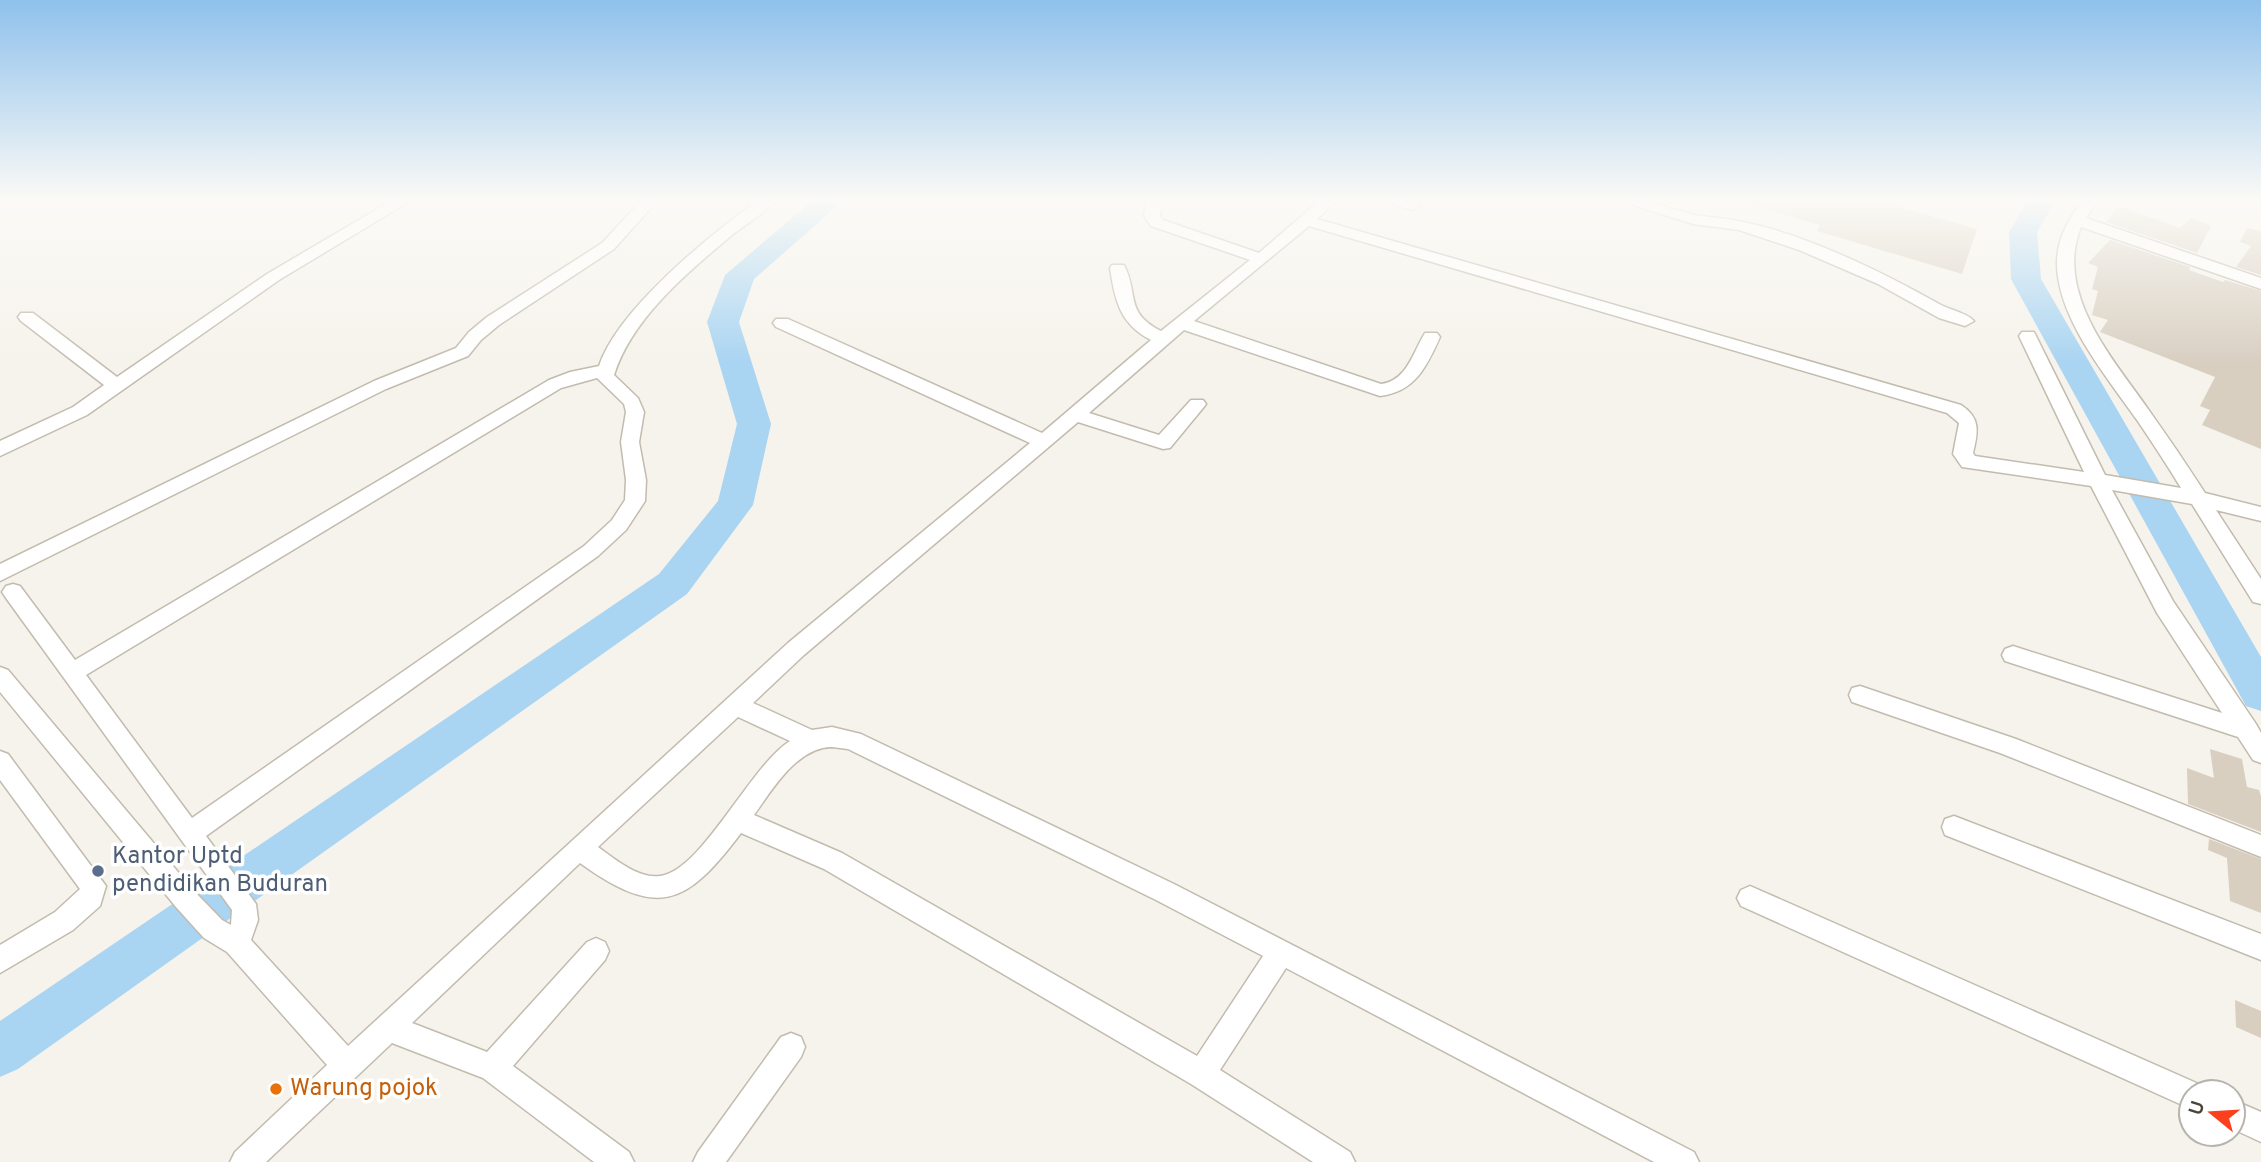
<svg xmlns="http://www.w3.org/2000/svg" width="2261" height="1162" font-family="Overpass,sans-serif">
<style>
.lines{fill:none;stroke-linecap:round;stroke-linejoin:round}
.river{fill:#a9d4f2;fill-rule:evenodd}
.building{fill:#d8cfc1}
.minor-casing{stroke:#c2bbae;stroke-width:3}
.minor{fill:#fff;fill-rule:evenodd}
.service-dot{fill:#5c6f8a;stroke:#fff;stroke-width:2.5}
.food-dot{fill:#e8710a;stroke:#fff;stroke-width:2.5}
.labels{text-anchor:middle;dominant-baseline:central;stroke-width:7;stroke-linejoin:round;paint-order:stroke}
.near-service-label{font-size:24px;fill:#4e5e75;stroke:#fff;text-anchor:start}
.near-food-label{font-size:24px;fill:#c56008;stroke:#fff;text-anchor:start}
</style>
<rect width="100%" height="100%" fill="#f6f3ec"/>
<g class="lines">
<path class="river" d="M812,201h31l-89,78 -15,43 32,102 -18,81 -66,89 -669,475 -18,8v-56l659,-447 59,-73 19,-77 -30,-102 18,-47z
M2027,201h28l-18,31 4,47 220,378v54l-15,-5 -235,-427 -2,-47z"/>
</g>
<path class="building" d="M1754,201h124l99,28 -15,45 -145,-43 3,-6 -66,-19z
M2119,206l61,22 11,-10 20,8 -14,27 -91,-31z
M2247,228l14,3v44l-25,-8 15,-21 -11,-4z
M2110,240l80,27 -1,3 34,12 2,-2 36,11v158l-59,-24 8,-15 -10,-4 15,-29 -115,-45 8,-12 -16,-5 6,-24 -6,-2 6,-22 -10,-4z
M2210,749l32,10 5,28 12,3 2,6v36l-73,-28 -1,-36 27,10z
M2209,839l52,20v54l-31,-12 -3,-43 -19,-8z
M2235,1000l26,11v27l-25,-11z"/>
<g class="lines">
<g class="minor-casing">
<path id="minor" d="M391,201h19l-131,79 -192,135 -87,41v-15l73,-34 31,-22 -83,-64 -3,-4 3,-4h12l84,64 150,-103z
M641,201h16l-43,48 -115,76 -18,15 -13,16 -82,33 -386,192v-17l374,-183 82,-33 13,-16 18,-15 115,-74z
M757,201h18c-11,13 -29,23 -43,34 -44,37 -100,83 -118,140l24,23 6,14 -5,30 7,38 -1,21 -19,29 -28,26 -392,280 50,68 2,16 -7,20 97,106 440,-403 242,-200 -254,-116 -3,-4 3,-4h12l254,114 109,-93c-31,-16 -36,-39 -41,-72l2,-3h12c15,29 0,47 37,66l89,-71 -99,-34 -7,-10 2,-15h16l-2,15 3,4 96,33 60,-52h17l-19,18 644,186c20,13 17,27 12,48l2,3 109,16 -65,-136 3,-4h12l71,143 76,13c-14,-23 -29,-46 -44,-68 -30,-43 -80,-102 -80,-157 0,-25 12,-44 25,-62h16l-12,17 175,60v11l-180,-62c-27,66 32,132 67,182 20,28 39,56 57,84l56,14v14l-45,-11 45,69v25l-8,-2 -61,-98 -80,-14 61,111 83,123 5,9v30l-8,-3 -15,-23 -233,-76 -3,-6 3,-6 8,-3 209,67 -65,-100 -66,-127 -129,-19 -9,-13 6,-31 -12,-10 -638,-187 -115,95 187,63c26,-3 32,-32 44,-51h12l3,4c-13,29 -25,55 -60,59l-196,-66 -95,83 70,22 32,-35h12l3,4 -3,4 -33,40 -7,1 -85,-27 -274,233 -51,48 59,27 20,-3 29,7 313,150 520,268 5,10h-45l-368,-194 -66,102 130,82 5,10h-42l-122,-78 -367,-215 -83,-36c-55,73 -83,86 -161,30l-168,160 75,29 100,-110 9,-4 9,4 4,9 -4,9 -92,106 116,86 5,10h-40l-111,-84 -91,-35 -126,119h-36l5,-10 92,-87 -100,-113 -23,-14 -28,-31 -176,-215v-25l8,3 186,221 28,29 9,5 1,-15 -226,-312 -4,-6 4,-6 7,-2 7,2 55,74 474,-280 21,-8 29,-6c19,-57 110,-130 158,-165zM597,378l27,26 2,8 -5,30 5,38 -1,20 -13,20 -28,26 -392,272 -106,-143 475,-287zM738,717l52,24c-40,25 -88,130 -130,135 -22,3 -45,-17 -62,-29zM832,747l16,2 308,151 107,56 -66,100 -355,-203 -88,-38c18,-25 43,-68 78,-68z
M1389,201h26l5,4 -8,5 -20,-6z
M1627,201c25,0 44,8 68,14 16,3 32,3 48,7 65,13 139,50 198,83 10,5 26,8 33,16l-9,5 -26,-8 -61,-34 -79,-34 -60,-20 -46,-6 -63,-20z
M1860,686l156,53 245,96v22l-261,-104 -148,-51 -3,-7 3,-7z
M0,751l8,3 98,132 -6,20 -27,24 -73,43v-28l55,-33 25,-23 -80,-109z
M1954,816l307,118v26l-316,-125 -3,-8 3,-8z
M1750,886l451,199 3,7h-13v17l-450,-203 -4,-8 4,-8z
M791,1033l10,4 4,10 -4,10 -75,105h-33l5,-10 83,-115z
M2233,1100l28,12v30l-28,-13z"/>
</g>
<use href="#minor" class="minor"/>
</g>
<linearGradient id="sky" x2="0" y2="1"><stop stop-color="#8fc1ec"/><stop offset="0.55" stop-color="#fbfaf6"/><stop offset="1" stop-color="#fbfaf6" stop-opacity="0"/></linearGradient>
<rect width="2261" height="364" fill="url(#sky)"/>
<circle class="service-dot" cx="98" cy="871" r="7"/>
<circle class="food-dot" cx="276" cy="1089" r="7"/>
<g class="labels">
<g class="near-service-label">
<text x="112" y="857">Kantor Uptd<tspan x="112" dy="28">pendidikan Buduran</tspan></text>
</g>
<g class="near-food-label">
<text x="290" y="1089">Warung pojok</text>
</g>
</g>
<g transform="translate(2212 1113) rotate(288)"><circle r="33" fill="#ffffff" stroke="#b7b4b0" stroke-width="2"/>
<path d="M0-5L12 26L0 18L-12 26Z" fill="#fc3f1d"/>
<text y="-10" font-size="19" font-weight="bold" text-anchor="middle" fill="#4b4439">U</text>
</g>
</svg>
